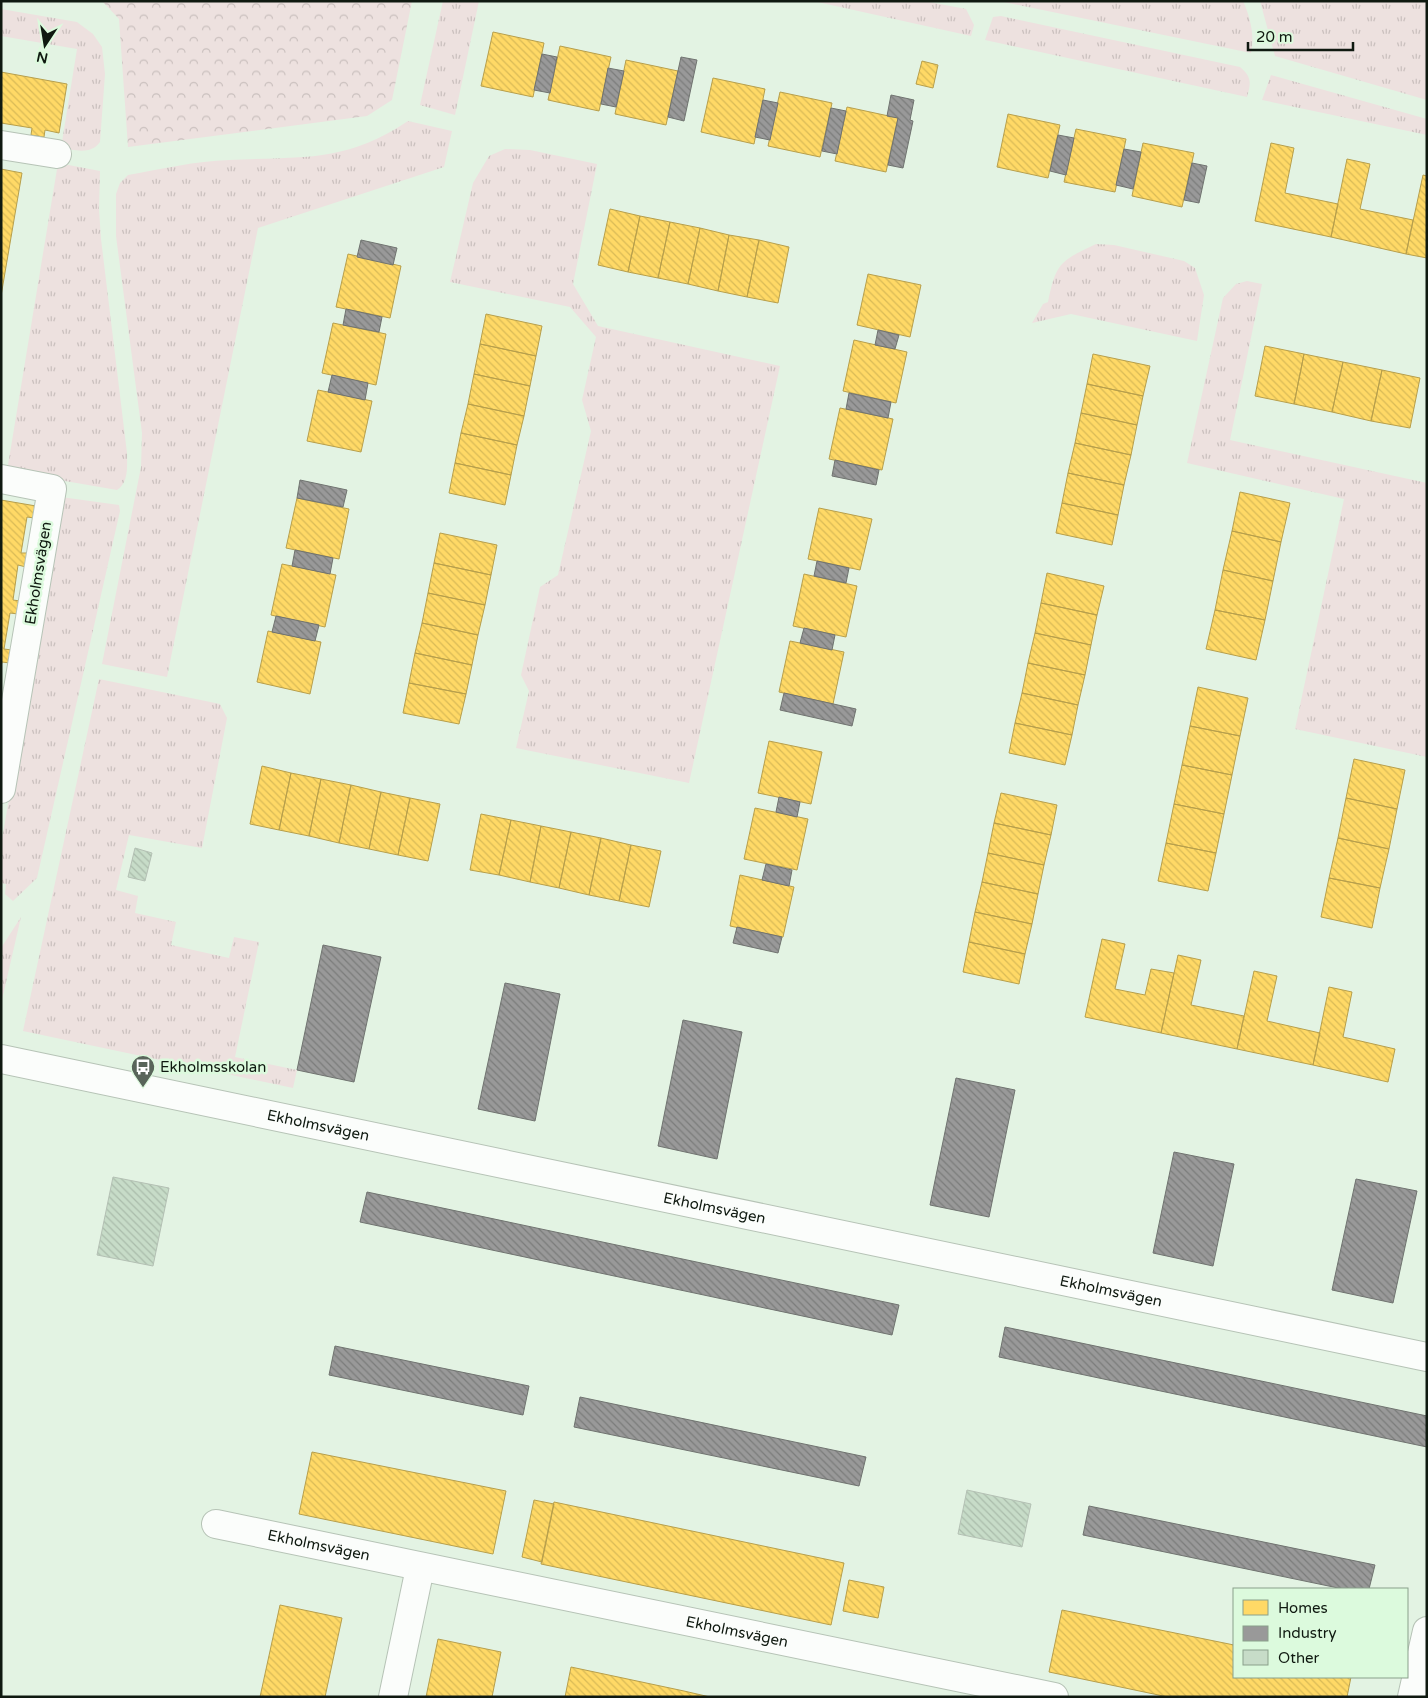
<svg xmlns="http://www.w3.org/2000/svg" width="1428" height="1698" font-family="'Varela Round',sans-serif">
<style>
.grass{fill:url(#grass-tufts)}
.forest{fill:url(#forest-crowns)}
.homes{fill:url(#homes-back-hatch);stroke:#b79f4c}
.industry{fill:url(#industry-back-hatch);stroke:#707370}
.building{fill:url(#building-back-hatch);stroke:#b4c0b4}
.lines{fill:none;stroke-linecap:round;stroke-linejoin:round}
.street-casing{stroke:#b6c3b6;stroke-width:30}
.secondary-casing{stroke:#b6c3b6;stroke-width:30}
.street{stroke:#fbfdfb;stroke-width:28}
.secondary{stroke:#fbfdfb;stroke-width:28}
.labels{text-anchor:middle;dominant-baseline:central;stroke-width:5;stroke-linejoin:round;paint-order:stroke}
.street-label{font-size:15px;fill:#0f1910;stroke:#dcfadd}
.poi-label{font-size:15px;fill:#0f1910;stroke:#dcfadd;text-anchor:start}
</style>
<defs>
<pattern id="grass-tufts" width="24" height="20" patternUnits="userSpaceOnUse" patternTransform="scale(1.25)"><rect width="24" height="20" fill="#ede1df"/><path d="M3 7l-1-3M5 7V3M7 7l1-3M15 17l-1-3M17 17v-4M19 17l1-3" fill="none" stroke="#cac0be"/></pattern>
<pattern id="forest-crowns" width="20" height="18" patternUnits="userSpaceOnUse" patternTransform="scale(1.25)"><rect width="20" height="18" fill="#ede1df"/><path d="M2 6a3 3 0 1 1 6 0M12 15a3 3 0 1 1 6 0" fill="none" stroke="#cac0be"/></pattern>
<pattern id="homes-back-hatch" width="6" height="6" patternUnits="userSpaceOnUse" patternTransform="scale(1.25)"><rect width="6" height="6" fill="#ffd966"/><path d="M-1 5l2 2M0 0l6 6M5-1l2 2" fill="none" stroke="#d9ba57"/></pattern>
<pattern id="industry-back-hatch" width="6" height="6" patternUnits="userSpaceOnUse" patternTransform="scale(1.25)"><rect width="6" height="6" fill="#999"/><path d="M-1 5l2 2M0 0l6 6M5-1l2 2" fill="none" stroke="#7b7c7b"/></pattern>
<pattern id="building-back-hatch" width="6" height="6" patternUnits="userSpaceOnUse" patternTransform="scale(1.25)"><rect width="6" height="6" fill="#c7dcc8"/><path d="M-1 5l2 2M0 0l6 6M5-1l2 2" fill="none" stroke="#aabcab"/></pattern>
</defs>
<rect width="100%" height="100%" fill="#e3f3e3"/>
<path class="grass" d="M443,1h36l-24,114 -35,-10z
M813,1h111l42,8 8,16 -3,11z
M999,1h244c7,15 12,35 8,52z
M1260,1h167v99l-152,-44z
M1,9l76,13 16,12 9,13 3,27 -5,68c-9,13 -25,8 -39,6l16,-99 -76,-13z
M1001,16l239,51c12,10 11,16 7,30l-262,-57 8,-23z
M1271,75l156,44v16l-165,-35z
M408,121l44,10 -8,36 -186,61 -91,449 -65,-13 39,-197 1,-34 -26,-197v-42l4,-11 8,-8c33,-6 68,-14 101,-15 73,-4 114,4 179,-39z
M505,149l25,1 67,14 -24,120 25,42 182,40 -91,417 -173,-35 13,-57 -8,-16 19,-88 18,-12 33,-144 -9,-31 14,-63 -26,-30 -120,-25 23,-99 16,-27z
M58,163l42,8 -1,38 2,30 26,214c0,13 2,29 -10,37l-110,-19z
M1096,244l18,1 70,16 11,7 9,27 -7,46 -126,-27 -39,9 11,-19 5,-2c8,-39 12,-41 48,-58z
M1247,281l15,3 -32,156 197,43v274l-132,-28 49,-230 -157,-36 36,-165 13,-14z
M61,497l58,8 1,6 -83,367 -24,23 -8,-7 1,-10 -5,-1v-38z
M99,679l121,25 7,14 -25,130 -73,-13 -13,55 22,6 -3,17 41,9 -5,23 58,13 5,-21 25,5 -24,115 62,13 -4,18 -270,-57z
M21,917l-20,87v-56z"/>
<path class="forest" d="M102,1h310l-20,99 -25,16 -239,31 -9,-128z"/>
<path class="homes" d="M493,32l51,11 -11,54 -52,-11z
M560,46l51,11 -12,54 -51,-11z
M626,60l52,11 -12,54 -51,-11z
M922,61l16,4 -5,23 -17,-4z
M1,72l66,12 -8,49 -14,-3 -1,7 -13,-2 1,-7 -31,-5z
M713,78l52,11 -11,55 -53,-12z
M780,92l52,11 -12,54 -52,-11z
M847,107l51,11 -12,54 -51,-11z
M1008,114l52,11 -12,53 -51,-11z
M1076,129l50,10 -11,53 -51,-10z
M1143,143l51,10 -12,54 -50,-11z
M1271,143l23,5 -9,45 53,11 -7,33 -76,-16z
M1347,159l23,5 -10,45 53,11 -7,34 -75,-17z
M1,169l21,4 -21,123z
M1423,175l4,1v82l-21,-4z
M610,209l30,7 -12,56 -30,-7z
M640,216l30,6 -12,56 -30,-6z
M670,222l30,6 -12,56 -30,-6z
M700,228l29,7 -11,56 -30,-7z
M729,235l30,5 -12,57 -29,-6z
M759,240l30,7 -11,56 -31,-6z
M348,254l53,12 -11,52 -54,-11z
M868,274l53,11 -11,52 -53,-12z
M486,314l56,12 -6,30 -56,-12z
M333,323l53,11 -10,51 -54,-12z
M854,340l53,12 -11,51 -53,-12z
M480,344l56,12 -6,30 -56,-12z
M1265,346l39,8 -10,50 -39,-8z
M1093,354l57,12 -7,30 -56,-12z
M1304,354l39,8 -11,50 -38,-8z
M1343,362l39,8 -11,51 -39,-9z
M1382,370l38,8 -10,50 -39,-7z
M474,374l56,12 -6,30 -56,-12z
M1087,384l56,12 -6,29 -56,-12z
M318,390l54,11 -11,51 -54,-11z
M468,404l56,12 -7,29 -56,-12z
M840,408l53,11 -11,51 -53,-11z
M1081,413l56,12 -6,30 -56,-12z
M461,433l56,12 -6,30 -56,-12z
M1075,443l56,12 -7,30 -56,-12z
M455,463l56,12 -6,30 -56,-12z
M1068,473l56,12 -6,30 -56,-12z
M1240,492l50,11 -9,39 -49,-11z
M297,498l52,11 -10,50 -53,-11z
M1,500l35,6 -2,12 -7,-1 -6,36h7l-2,14 -8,-2 -5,35 7,1 -2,13 -8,-1 -6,36 8,1 -2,13 -8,-1 -1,5z
M1062,503l56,12 -6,30 -56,-12z
M819,508l53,11 -12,51 -52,-11z
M1232,531l49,11 -8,39 -50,-11z
M440,533l57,12 -6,30 -57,-12z
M434,563l57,12 -6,30 -57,-12z
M282,564l54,11 -11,52 -54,-12z
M1223,570l50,11 -8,39 -50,-10z
M1047,573l57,13 -7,29 -56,-12z
M804,574l53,12 -11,51 -53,-11z
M428,593l57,12 -7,30 -56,-12z
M1041,603l56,12 -6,30 -56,-12z
M1215,610l50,10 -9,40 -50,-11z
M422,623l56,12 -6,30 -57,-12z
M268,631l53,11 -11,52 -53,-12z
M1035,633l56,12 -6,30 -57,-12z
M790,641l54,11 -11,52 -54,-12z
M415,653l57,12 -6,29 -57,-11z
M1028,663l57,12 -7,30 -56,-12z
M409,683l57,11 -7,30 -56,-11z
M1198,687l50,11 -8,38 -50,-10z
M1022,693l56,12 -6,30 -57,-12z
M1015,723l57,12 -7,30 -56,-12z
M1190,726l50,10 -8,39 -50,-10z
M769,741l53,11 -11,52 -53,-11z
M1354,759l51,11 -8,39 -51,-11z
M1182,765l50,10 -8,39 -50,-10z
M262,766l29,7 -12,57 -29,-6z
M291,773l30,6 -12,57 -30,-6z
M321,779l30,6 -12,58 -30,-7z
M351,785l30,7 -12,57 -30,-6z
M381,792l29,6 -12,57 -29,-6z
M1001,793l56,12 -6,30 -57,-12z
M410,798l30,6 -12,57 -30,-6z
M1346,798l51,11 -8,40 -51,-11z
M1174,804l50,10 -8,39 -50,-10z
M755,808l53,11 -11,51 -53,-11z
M481,814l30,6 -12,55 -29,-5z
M511,820l30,6 -11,56 -31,-7z
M994,823l57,12 -7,30 -56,-12z
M541,826l30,6 -12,56 -29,-6z
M571,832l30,6 -12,57 -30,-7z
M601,838l30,7 -12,56 -30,-6z
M1338,838l51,11 -9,39 -51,-10z
M1166,843l50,10 -8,38 -50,-10z
M631,845l30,6 -12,56 -30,-6z
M988,853l56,12 -6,29 -56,-12z
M740,875l54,12 -11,50 -53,-11z
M1329,878l51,10 -8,40 -51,-11z
M982,882l56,12 -6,30 -57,-12z
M975,912l57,12 -7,30 -56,-12z
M1102,939l23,5 -10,45 30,6 6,-26 23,4 -13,60 -76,-16z
M969,942l56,12 -6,30 -56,-12z
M1178,955l23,5 -10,45 53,11 -7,33 -76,-16z
M1254,971l23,5 -10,45 53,12 -7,32 -76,-16z
M1329,987l23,5 -9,45 52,12 -7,33 -75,-17z
M312,1452l194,39 -13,63 -194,-40z
M534,1500l20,4 -12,58 -20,-5z
M554,1502l290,61 -13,62 -290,-61z
M849,1580l35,7 -6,31 -35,-7z
M280,1605l62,13 -17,79h-65z
M1062,1610l172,35v32h117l-4,20h-179l-119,-25z
M438,1639l63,13 -9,45h-66z
M571,1667l113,24 26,6h-145z"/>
<path class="industry" d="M542,54l15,3 -7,36 -16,-3z
M681,57l16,3 -13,61 -16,-4z
M608,68l16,3 -8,36 -15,-3z
M891,95l23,5 -4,20 3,1 -10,47 -15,-3 10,-47 -11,-2z
M763,100l15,3 -8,37 -15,-3z
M831,108l15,3 -9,43 -15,-3z
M1058,135l16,3 -8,37 -16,-4z
M1124,149l17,3 -8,37 -17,-4z
M1192,163l15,3 -8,37 -15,-3z
M361,240l36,8 -4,17 -36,-8z
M346,309l36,8 -3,15 -36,-7z
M878,330l21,5 -4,14 -20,-4z
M332,375l36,8 -3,17 -37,-8z
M849,393l42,9 -3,16 -42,-9z
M835,460l44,10 -3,15 -44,-9z
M300,480l47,10 -4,17 -46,-9z
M295,550l38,8 -3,16 -38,-8z
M817,561l32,7 -3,15 -32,-7z
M276,616l43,9 -4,16 -43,-9z
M804,628l31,7 -3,15 -32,-7z
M784,693l72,16 -4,17 -72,-16z
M779,797l21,5 -3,15 -21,-5z
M766,864l26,6 -3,16 -27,-6z
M737,927l45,10 -4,16 -45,-10z
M323,945l58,12 -27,125 -57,-12z
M505,983l55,11 -25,127 -57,-12z
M683,1020l59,12 -25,127 -59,-13z
M956,1078l59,12 -26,127 -59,-12z
M1174,1152l60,12 -21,102 -60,-13z
M1356,1179l61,12 -24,112 -61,-13z
M367,1192l532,113 -7,30 -532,-113z
M1005,1327l422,89v31l-428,-90z
M335,1346l194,40 -6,29 -194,-40z
M580,1397l286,60 -7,29 -285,-59z
M1089,1506l286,59 -6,24h-26l-260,-54z"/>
<path class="building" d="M135,848l17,5 -7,28 -17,-4z
M113,1177l56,11 -16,78 -56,-11z
M967,1490l64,14 -9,43 -64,-13z"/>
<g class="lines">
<g class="street-casing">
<g id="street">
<path d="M1,145l56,9"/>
<path d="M1,479l51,10 -51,300"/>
<path id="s1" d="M216,1524l838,173"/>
<path d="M393,1697l27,-129"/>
<path d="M1412,1697l15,-66"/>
</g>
</g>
<g class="secondary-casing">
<g id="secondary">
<path id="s2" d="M1,1059l1426,298"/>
</g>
</g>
<use href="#street" class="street"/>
<use href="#secondary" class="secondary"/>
</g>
<defs>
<g id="bus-pin" transform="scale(1.25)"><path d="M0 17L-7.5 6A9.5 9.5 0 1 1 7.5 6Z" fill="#59655a" stroke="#dcfadd"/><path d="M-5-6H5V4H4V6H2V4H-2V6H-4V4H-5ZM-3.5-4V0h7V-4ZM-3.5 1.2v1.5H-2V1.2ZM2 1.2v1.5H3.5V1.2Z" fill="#fff"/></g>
</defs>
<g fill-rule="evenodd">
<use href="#bus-pin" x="143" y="1067"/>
</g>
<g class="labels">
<g class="street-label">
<text transform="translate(38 573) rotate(-81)">Ekholmsvägen</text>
<text stroke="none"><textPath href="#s2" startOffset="324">Ekholmsvägen</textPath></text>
<text stroke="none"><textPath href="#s2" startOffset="729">Ekholmsvägen</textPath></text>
<text stroke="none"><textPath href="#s2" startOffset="1134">Ekholmsvägen</textPath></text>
<text stroke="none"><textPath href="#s1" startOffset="105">Ekholmsvägen</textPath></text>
<text stroke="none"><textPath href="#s1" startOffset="532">Ekholmsvägen</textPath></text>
</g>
<g class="poi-label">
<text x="160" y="1067">Ekholmsskolan</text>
</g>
</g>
<rect width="1428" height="1698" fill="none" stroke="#0f1910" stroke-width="5"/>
<rect x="1233" y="1588" width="175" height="90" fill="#dcfadd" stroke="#8aa08b"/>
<rect x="1243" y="1600" width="25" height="15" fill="#ffd966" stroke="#8aa08b"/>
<text x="1278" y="1613" font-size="15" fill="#0f1910">Homes</text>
<rect x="1243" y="1626" width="25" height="15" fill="#999999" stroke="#8aa08b"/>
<text x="1278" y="1638" font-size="15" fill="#0f1910">Industry</text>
<rect x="1243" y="1650" width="25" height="15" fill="#c7dcc8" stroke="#8aa08b"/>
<text x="1278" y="1663" font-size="15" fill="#0f1910">Other</text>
<g transform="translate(45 45) rotate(192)" stroke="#dcfadd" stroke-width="4" paint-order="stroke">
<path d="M0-4L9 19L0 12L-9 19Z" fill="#0f1910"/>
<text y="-8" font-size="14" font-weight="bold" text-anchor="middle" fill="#0f1910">N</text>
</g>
<path d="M1248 42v8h105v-8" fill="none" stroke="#0f1910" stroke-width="2.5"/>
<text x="1256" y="42" font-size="15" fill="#0f1910" stroke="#dcfadd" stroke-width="4" paint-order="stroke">20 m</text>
</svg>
